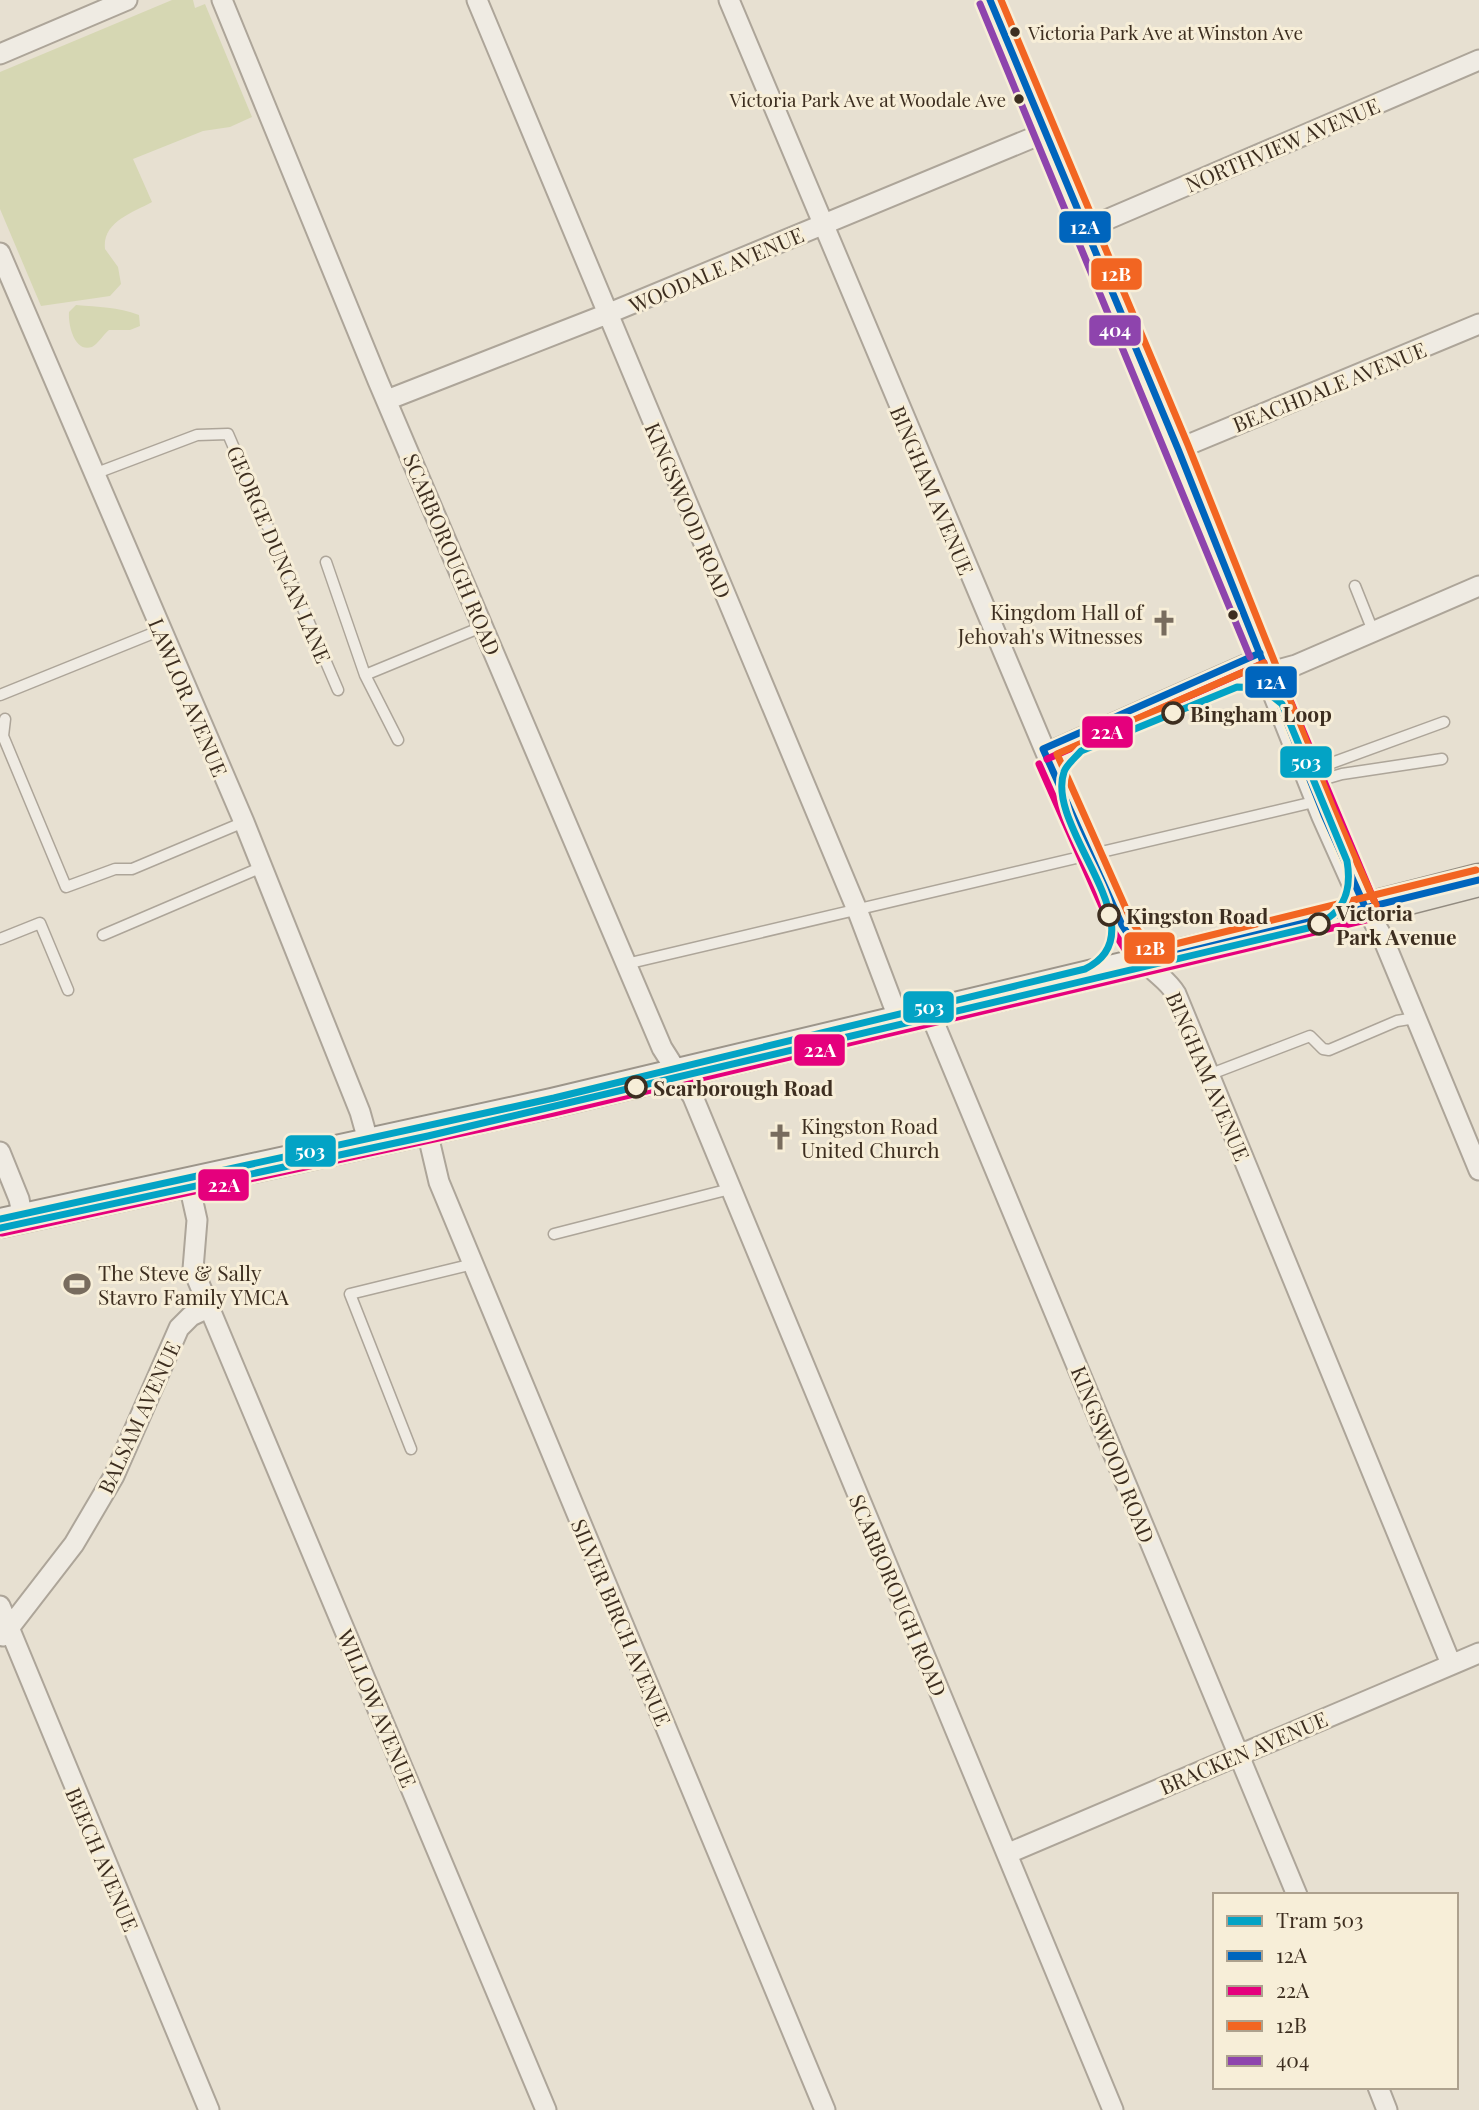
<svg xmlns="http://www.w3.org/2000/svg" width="1479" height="2110" font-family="'Playfair Display',serif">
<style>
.green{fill:#d6d7b3}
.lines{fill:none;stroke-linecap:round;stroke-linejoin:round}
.service-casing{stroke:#ada599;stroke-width:13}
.minor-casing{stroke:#ada599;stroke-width:23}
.tertiary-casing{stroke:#ada599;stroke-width:28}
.secondary-casing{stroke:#9c958a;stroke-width:32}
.primary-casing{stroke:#928b80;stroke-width:35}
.service{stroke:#efebe3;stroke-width:10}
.minor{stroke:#efebe3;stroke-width:19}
.tertiary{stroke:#efebe3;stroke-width:24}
.secondary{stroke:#efebe3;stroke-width:28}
.primary{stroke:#e6e1d4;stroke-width:32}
.bus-1-casing{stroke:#f7eed8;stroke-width:12}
.bus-2-casing{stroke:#f7eed8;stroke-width:12}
.bus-3-casing{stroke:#f7eed8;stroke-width:12}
.bus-4-casing{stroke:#f7eed8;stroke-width:12}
.bus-1{stroke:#0065bd;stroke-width:7}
.bus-2{stroke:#e5007d;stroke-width:7}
.bus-3{stroke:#f26522;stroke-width:7}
.bus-4{stroke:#8e44ad;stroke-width:7}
.tram-1-casing{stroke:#f7eed8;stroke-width:12}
.tram-1{stroke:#03a3c5;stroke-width:7}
.bus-dot{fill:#3d2e20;stroke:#f7eed8;stroke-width:2.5}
.stop-dot{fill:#f7eed8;stroke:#3d2e20;stroke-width:3.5}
.labels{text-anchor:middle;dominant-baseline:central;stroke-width:6;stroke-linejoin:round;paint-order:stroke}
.bus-label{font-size:19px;fill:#3d2e20;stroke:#f7eed8;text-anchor:start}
.street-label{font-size:21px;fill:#3d2e20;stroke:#f7eed8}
.poi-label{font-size:21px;fill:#3d2e20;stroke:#f7eed8;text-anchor:start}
.stop-label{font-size:21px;font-weight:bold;fill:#3d2e20;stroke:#f7eed8;text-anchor:start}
.line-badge{stroke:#f7eed8;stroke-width:2.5}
.badge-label{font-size:19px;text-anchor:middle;font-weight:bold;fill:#fff}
</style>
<rect width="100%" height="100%" fill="#e7e0d1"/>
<path class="green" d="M172,0h21l2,8 10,-4 47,113 -22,10 -27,4 -70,28 19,43c-20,11 -50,20 -47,47l13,18 3,17 -11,12 -69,10 -41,-97v-137z
M76,305c23,2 41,2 63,10l1,11 -10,4h-21c-6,5 -11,14 -17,17 -18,6 -24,-23 -23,-35z"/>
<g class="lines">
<g class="service-casing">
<path id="service" d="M94,474l103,-39 31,-1 110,256
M326,562l39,113 33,65
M1355,586l18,45
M365,675l119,-49
M0,695l161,-65
M5,719l-2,17 63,151 49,-18h17l112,-47
M1044,749l216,-96
M1049,760l218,-87
M1307,772l137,-50
M1311,783l31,-9 100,-15
M103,935l159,-68
M0,939l40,-16 28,67
M626,964l692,-163
M1211,1074l99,-38 13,13 6,1 68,-29 18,-3
M554,1234l176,-45
M411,1449l-61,-155 123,-30"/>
</g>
<g class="minor-casing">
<path id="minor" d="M222,0l156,381 284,667 31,49 420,1013
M477,0l381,912 41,108
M729,0l360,855c17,36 32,76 57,107 9,12 22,18 30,32l275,670
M0,54l127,-54
M1085,229l394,-169
M0,253l244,569 116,290 9,32
M387,400l220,-86 437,-181
M1178,449l301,-125
M1267,673l29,-8 183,-79
M1366,909l16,27 97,234
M930,1013l367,882
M427,1131l12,51 386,928
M0,1152l19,47 4,20
M189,1184l8,36 -4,49 353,841
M0,1606l209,504
M3,1636l71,-92 40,-68 65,-148 12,-12 19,-9
M1009,1853l470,-200
M1378,2087l9,23"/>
</g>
<g class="tertiary-casing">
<path id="tertiary" d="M990,0l188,449 146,366 42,94"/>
</g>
<g class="secondary-casing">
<path id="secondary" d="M0,1223l552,-120 814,-194"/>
</g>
<g class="primary-casing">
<path id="primary" d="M1366,909l113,-29"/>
</g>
<use href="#service" class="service"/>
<use href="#minor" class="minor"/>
<use href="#tertiary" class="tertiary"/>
<use href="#secondary" class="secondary"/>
<use href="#primary" class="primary"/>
<g class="bus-1-casing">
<path id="bus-1" d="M990,0l188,449 146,366 42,94
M1260,653l-217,96 79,176 24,37 333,-82"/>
</g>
<g class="bus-2-casing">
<path id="bus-2" d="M1047,759l217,-96
M1039,764l73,165 25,39
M2,1233l552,-120 816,-194 6,-6v-8l-99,-236"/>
</g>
<g class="bus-3-casing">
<path id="bus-3" d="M1001,0l187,445 146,366 42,94
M1264,663l-207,91 74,166 20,30 325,-80"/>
</g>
<g class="bus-4-casing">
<path id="bus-4" d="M980,4l270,653"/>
</g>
<use href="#bus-1" class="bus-1"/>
<use href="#bus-2" class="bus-2"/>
<use href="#bus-3" class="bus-3"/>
<use href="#bus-4" class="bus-4"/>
<g class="tram-1-casing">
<path id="tram-1" d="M0,1219l554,-121 531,-129c78,-37 -41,-141 -21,-197 2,-7 12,-15 17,-21l156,-64 25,1 20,16 65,157c6,34 -6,56 -39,67l-880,208 -428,92"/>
</g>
<use href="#tram-1" class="tram-1"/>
</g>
<defs>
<g id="church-bare" transform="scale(2.1)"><path d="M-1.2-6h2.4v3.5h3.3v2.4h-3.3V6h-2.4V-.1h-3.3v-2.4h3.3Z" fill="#786c5e" stroke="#f7eed8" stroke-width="2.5" paint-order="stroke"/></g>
<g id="stadium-bare" transform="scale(2.1)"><path d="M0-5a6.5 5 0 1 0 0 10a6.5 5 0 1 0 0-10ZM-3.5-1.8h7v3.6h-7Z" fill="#786c5e" stroke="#f7eed8" stroke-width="2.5" paint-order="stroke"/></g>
</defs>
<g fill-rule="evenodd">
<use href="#church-bare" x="1164" y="623"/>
<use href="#church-bare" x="780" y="1137"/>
<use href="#stadium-bare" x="77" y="1284"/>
</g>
<g class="bus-dot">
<circle cx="1015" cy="32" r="6"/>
<circle cx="1019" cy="99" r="6"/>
<circle cx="1233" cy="615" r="6"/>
</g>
<g class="stop-dot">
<circle cx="1173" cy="713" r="10"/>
<circle cx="1109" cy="915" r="10"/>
<circle cx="1319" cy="924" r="10"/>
<circle cx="636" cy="1087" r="10"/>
</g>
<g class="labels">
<g class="bus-label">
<text x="1028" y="32">Victoria Park Ave at Winston Ave</text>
<text x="1006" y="99" text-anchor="end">Victoria Park Ave at Woodale Ave</text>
</g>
<g class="street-label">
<text transform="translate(1282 144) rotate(-23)">NORTHVIEW AVENUE</text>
<text transform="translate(716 269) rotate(-23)">WOODALE AVENUE</text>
<text transform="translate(1329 386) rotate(-22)">BEACHDALE AVENUE</text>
<text transform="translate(933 490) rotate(67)">BINGHAM AVENUE</text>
<text transform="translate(689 510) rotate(67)">KINGSWOOD ROAD</text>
<text transform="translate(280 554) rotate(67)">GEORGE DUNCAN LANE</text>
<text transform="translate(453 554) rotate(67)">SCARBOROUGH ROAD</text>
<text transform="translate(189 697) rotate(67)">LAWLOR AVENUE</text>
<text transform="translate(1209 1076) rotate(67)">BINGHAM AVENUE</text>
<text transform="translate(138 1417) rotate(-65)">BALSAM AVENUE</text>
<text transform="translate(1114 1454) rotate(68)">KINGSWOOD ROAD</text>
<text transform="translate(899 1595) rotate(67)">SCARBOROUGH ROAD</text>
<text transform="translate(622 1622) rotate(67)">SILVER BIRCH AVENUE</text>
<text transform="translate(378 1708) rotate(67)">WILLOW AVENUE</text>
<text transform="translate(1243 1752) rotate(-23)">BRACKEN AVENUE</text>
<text transform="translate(103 1859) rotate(67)">BEECH AVENUE</text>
</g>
<g class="poi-label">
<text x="1143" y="611" text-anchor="end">Kingdom Hall of<tspan x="1143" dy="24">Jehovah's Witnesses</tspan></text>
<text x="801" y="1125">Kingston Road<tspan x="801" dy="24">United Church</tspan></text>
<text x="98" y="1272">The Steve &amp; Sally<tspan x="98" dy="24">Stavro Family YMCA</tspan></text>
</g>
<g class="stop-label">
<text x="1190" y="713">Bingham Loop</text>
<text x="1336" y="912">Victoria<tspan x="1336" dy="24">Park Avenue</tspan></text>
<text x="1126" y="915">Kingston Road</text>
<text x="653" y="1087">Scarborough Road</text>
</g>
</g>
<g class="line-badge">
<rect x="1058" y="210" width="54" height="34" rx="7" fill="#0065bd"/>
<rect x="1090" y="257" width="53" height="34" rx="7" fill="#f26522"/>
<rect x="1088" y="314" width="54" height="33" rx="7" fill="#8e44ad"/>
<rect x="1244" y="665" width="54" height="34" rx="7" fill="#0065bd"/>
<rect x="1081" y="715" width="53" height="34" rx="7" fill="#e5007d"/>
<rect x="1279" y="745" width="54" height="34" rx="7" fill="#03a3c5"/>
<rect x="1123" y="931" width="53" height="34" rx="7" fill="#f26522"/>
<rect x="902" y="990" width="53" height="34" rx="7" fill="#03a3c5"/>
<rect x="793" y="1033" width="53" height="34" rx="7" fill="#e5007d"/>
<rect x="284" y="1134" width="53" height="34" rx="7" fill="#03a3c5"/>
<rect x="197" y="1168" width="53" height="34" rx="7" fill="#e5007d"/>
</g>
<g class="badge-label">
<text x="1085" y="234">12A</text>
<text x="1116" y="281">12B</text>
<text x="1115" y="337">404</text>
<text x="1271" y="689">12A</text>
<text x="1107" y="739">22A</text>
<text x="1306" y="769">503</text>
<text x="1150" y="955">12B</text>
<text x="929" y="1014">503</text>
<text x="820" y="1057">22A</text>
<text x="310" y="1158">503</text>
<text x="224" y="1192">22A</text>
</g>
<rect x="1213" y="1893" width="245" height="196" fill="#f7eed8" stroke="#ada18e" stroke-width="2"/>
<rect x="1227" y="1916" width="35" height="10" fill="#03a3c5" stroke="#ada18e" stroke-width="2"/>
<text x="1276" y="1928" font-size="21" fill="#3d2e20">Tram 503</text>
<rect x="1227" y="1951" width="35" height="10" fill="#0065bd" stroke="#ada18e" stroke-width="2"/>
<text x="1276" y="1963" font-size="21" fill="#3d2e20">12A</text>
<rect x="1227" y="1986" width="35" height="10" fill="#e5007d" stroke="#ada18e" stroke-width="2"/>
<text x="1276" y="1998" font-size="21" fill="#3d2e20">22A</text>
<rect x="1227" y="2021" width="35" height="10" fill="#f26522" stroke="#ada18e" stroke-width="2"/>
<text x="1276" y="2033" font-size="21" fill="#3d2e20">12B</text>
<rect x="1227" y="2056" width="35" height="10" fill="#8e44ad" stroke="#ada18e" stroke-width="2"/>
<text x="1276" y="2068" font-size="21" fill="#3d2e20">404</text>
</svg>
